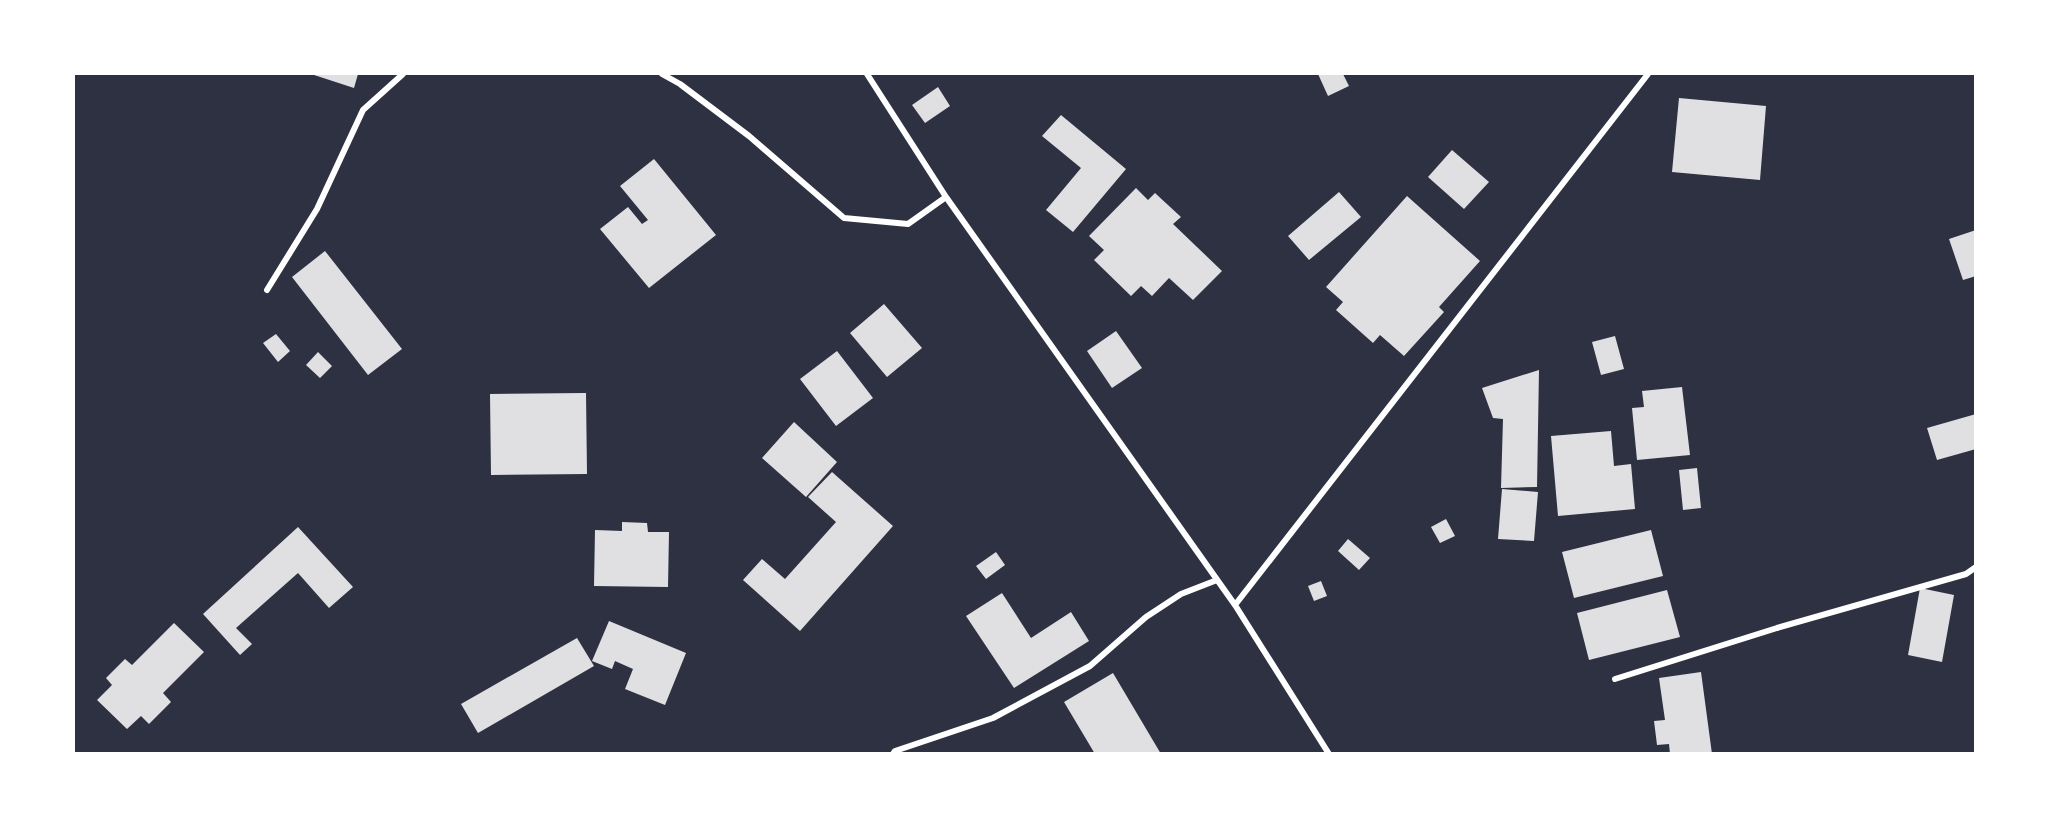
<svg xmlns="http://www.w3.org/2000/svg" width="2049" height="827" font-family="Quicksand,sans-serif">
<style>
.building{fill:#e0e0e3}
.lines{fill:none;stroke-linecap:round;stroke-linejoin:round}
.minor{stroke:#fff;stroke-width:6}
</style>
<rect width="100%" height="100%" fill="#2d3142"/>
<path class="building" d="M311,74h47l-4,14z
M1318,74h25l6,12 -21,10z
M938,87l12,19 -25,17 -13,-18z
M1679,98l87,8 -6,74 -88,-8z
M1061,115l65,54 -53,63 -27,-22 35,-42 -39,-32z
M1452,150l37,32 -25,27 -36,-32z
M654,159l62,76 -67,53 -49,-59 28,-22 14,17 6,-4 -28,-34z
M1136,188l12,12 7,-7 26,24 -8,7 49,47 -29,29 -24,-22 -17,18 -11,-10 -10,10 -37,-36 10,-10 -15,-14z
M1339,192l22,25 -52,43 -21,-24z
M1407,196l73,65 -41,46 5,5 -40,44 -24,-21 -7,8 -37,-33 7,-8 -17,-15z
M1976,230v46l-13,4 -14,-41z
M325,251l77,98 -34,26 -76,-98z
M884,304l38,44 -35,29 -37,-44z
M1116,331l26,37 -30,20 -25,-37z
M276,334l14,17 -12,11 -15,-19z
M1615,336l9,33 -23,6 -9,-33z
M837,351l36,47 -37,28 -36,-47z
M318,352l14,14 -12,12 -14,-13z
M1539,370l-2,117 -36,1 2,-69 -10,-1 -11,-30z
M1682,387l8,68 -53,5 -5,-52 12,-1 -2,-16z
M586,393l1,81 -96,1 -1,-81z
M1976,414v35l-39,11 -10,-32z
M794,422l43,40 -31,35 -44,-39z
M1611,431l3,35 17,-2 4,45 -77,7 -7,-80z
M1697,468l4,40 -18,2 -4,-40z
M832,472l61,54 -93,105 -57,-51 19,-21 23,20 51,-57 -28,-25z
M1502,489l36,3 -4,49 -36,-2z
M1446,519l9,17 -15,7 -9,-16z
M622,522l25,1 1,9h21l-1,55 -74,-1 1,-56 27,1z
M298,527l55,60 -24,21 -31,-35 -62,55 16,16 -12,11 -37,-41z
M1651,530l12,46 -89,22 -12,-46z
M1348,539l22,19 -11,12 -21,-19z
M996,552l9,13 -19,14 -10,-13z
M1321,581l6,15 -13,5 -6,-15z
M1920,588l34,7 -12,67 -34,-7z
M1667,590l13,47 -91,23 -12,-47z
M1002,593l29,45 40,-26 18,29 -75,47 -48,-72z
M609,621l77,32 -21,52 -40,-16 8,-20 -18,-8 -3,8 -20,-8z
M174,623l30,29 -41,41 8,9 -22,22 -8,-8 -14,13 -30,-29 15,-15 -6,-7 19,-19 7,6z
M577,638l17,28 -116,67 -17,-29z
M1701,672l11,82h-42l-1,-10 -12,1 -3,-24 11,-1 -6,-42z
M1113,673l48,81h-66l-31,-52z"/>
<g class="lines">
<path class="minor" d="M662,74l18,10 69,52 95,82 64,6 38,-27
M867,74l79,123 289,408 94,149
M267,290l50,-81 46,-99 40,-36
M1235,605l413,-531
M1615,679l162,-51 189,-54 10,-7
M893,754l2,-3 98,-33 97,-52 56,-49 35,-23 36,-14"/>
</g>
<rect width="2049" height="827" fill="none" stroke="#ffffff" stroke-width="150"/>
</svg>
